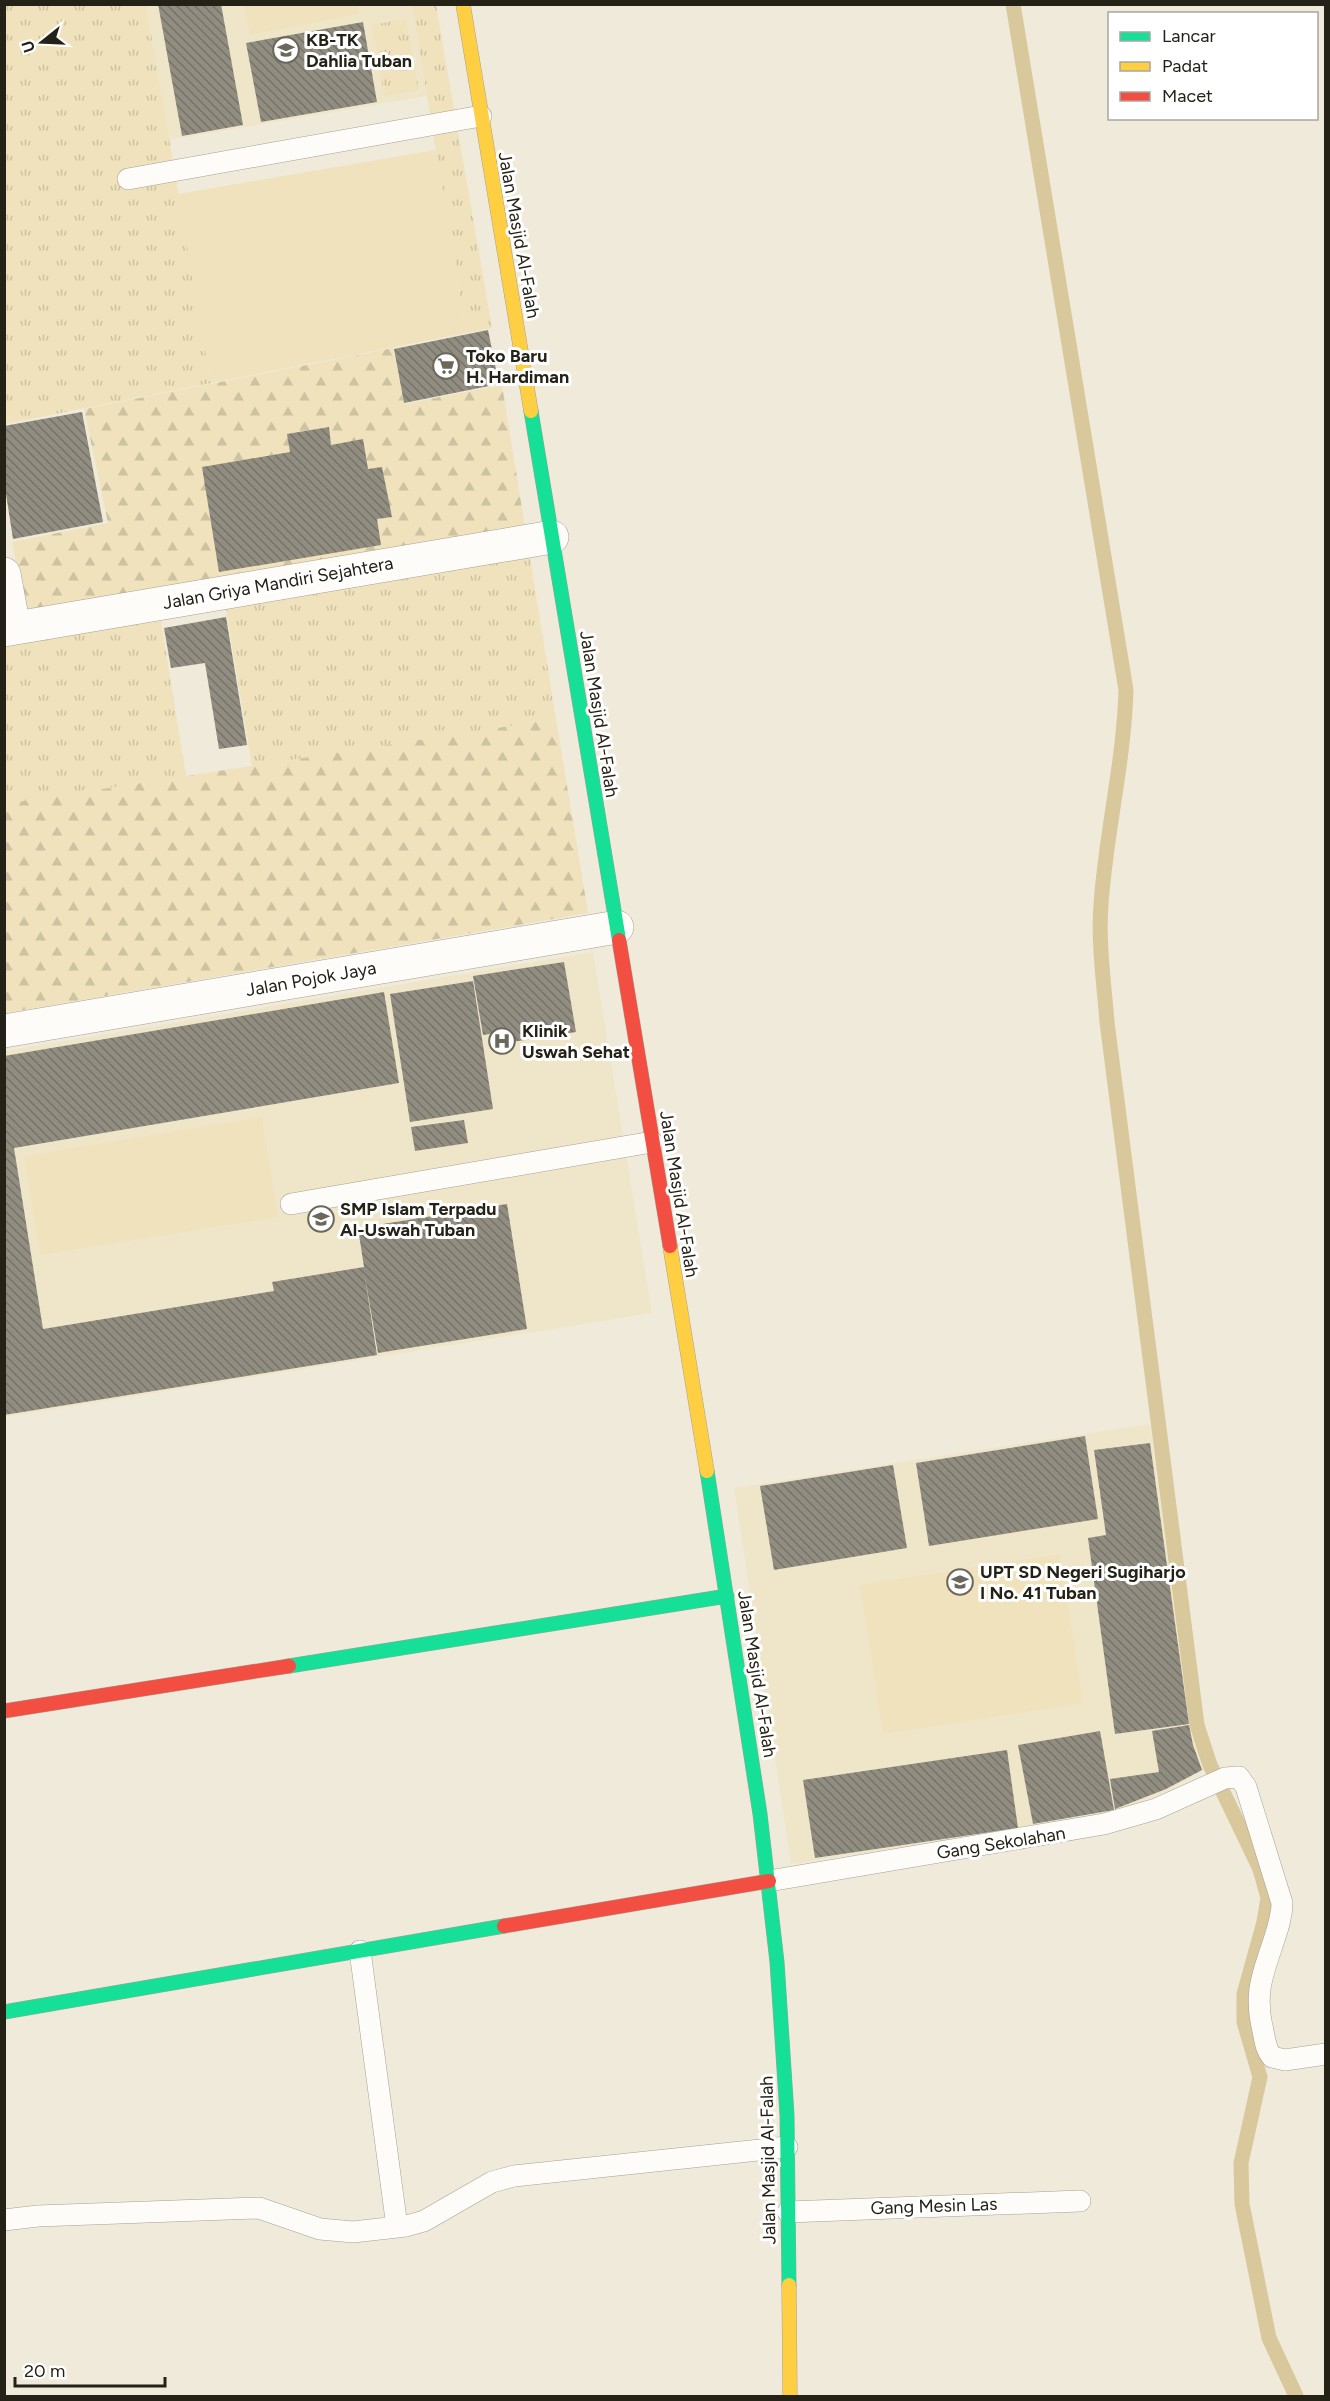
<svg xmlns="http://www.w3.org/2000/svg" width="1330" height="2401" font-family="Figtree,sans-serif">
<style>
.built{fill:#efe6ca}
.grass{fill:url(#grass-tufts)}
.forest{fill:url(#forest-firs)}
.pitch{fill:#efe2bc}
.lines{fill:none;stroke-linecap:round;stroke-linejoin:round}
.stream{stroke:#d8c89c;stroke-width:15}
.building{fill:url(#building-back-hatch)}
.lane-casing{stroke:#a6a195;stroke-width:22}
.street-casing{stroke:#a6a195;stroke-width:34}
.fast-casing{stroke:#a6a195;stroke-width:15}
.slow-casing{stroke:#a6a195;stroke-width:15}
.jam-casing{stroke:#a6a195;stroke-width:15}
.lane{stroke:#fdfcf9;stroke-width:21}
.street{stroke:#fdfcf9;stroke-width:33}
.fast{stroke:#16e098;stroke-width:14}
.slow{stroke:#ffcf43;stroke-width:14}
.jam{stroke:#f24e42;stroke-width:14}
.labels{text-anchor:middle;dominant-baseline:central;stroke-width:6;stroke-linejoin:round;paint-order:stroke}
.poi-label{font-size:18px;font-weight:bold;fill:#242116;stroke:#fff;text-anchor:start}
.street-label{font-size:18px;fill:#242116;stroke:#fff}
</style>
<defs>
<pattern id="grass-tufts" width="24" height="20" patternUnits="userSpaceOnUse" patternTransform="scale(1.5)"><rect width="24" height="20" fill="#efe2bc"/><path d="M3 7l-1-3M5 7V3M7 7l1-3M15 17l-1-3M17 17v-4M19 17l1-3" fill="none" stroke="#cdc2a1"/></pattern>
<pattern id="forest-firs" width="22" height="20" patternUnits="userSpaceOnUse" patternTransform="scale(1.5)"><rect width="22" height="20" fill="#efe2bc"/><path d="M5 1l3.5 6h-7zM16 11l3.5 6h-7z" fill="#cdc2a1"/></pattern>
<pattern id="building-back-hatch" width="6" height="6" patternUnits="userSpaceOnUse" patternTransform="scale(1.5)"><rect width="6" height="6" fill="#918d81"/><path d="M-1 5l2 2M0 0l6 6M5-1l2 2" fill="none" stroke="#767369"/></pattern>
</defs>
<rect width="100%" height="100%" fill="#f0eada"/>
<path class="built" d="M146,5h266l15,91 -258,44z
M593,952l59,361 -647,104v-366z
M1150,1424l41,306 13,40 -37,21 -52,21 -85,16 -239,36 -57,-376z"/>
<path class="grass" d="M5,5h141l65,378 -206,41z
M412,5h24l56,323 -26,5z
M406,19l13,71 -35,6 -12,-71z
M525,527l31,192 -304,47 -27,-162 -65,11 26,161 -181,28v-190z"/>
<path class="forest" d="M393,348l11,56 98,-19 23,142 -500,83 -13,-68 96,-19 -24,-114z
M556,719l32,194 -583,100v-209z"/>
<path class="pitch" d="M244,5h113l2,9 -109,21z
M436,150l30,183 -255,50 -33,-189z
M262,1117l16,100 -238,38 -16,-99z
M1060,1554l23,149 -200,31 -23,-149z"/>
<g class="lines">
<path class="stream" d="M1013,4l113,686c-2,72 -20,142 -25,214 -3,39 3,79 6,118l90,703 13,40 50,104 8,29 -4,24 -20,72v28l16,55 -19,86 1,41 27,134 27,58"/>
</g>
<path class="building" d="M158,4h63l22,121 -61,11z
M363,22l14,80 -116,20 -15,-79z
M488,330l11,54 -95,19 -10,-54z
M82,412l21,110 -90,17 -9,-58 29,-5 -29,5v-55z
M329,427l2,18 32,-6 5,30 14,-2 10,50 -15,2 4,26 -162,27 -17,-105 88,-15 -3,-18z
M226,617l21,128 -28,4 -14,-86 -34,5 -7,-40z
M564,962l12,70 -64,10 -2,-11 -27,4 -10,-59z
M473,981l20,128 -83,13 -20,-128z
M384,992l15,91 -385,65 29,181 231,-38 -2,-9 92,-15 -6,-39 149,-24 20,125 -149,24 -14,-82 13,84 -373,60v-359z
M464,1120l4,23 -53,8 -4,-24z
M1085,1436l13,83 -169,27 -13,-83z
M1150,1443l39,281 -74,10 -27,-196 18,-3 -12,-85z
M893,1465l14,83 -133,22 -14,-84z
M1189,1725l4,20 9,25 -36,19 -51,20 -5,-30 49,-7 -7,-41z
M1100,1731l14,79 -81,14 -15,-79z
M1007,1750l11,78 -203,30 -12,-78z"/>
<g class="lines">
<g class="lane-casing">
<path id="lane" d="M128,179l353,-63
M291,1204l361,-62
M769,1881l335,-57 52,-15 69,-31 14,-1 7,10 36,116c0,13 -4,25 -8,37 -12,36 -20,53 -11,91 2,10 3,19 9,26l13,3 41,-6
M360,1951l37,276
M788,2212l292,-11
M4,2220l34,-4 221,-8 61,21 33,3 53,-6 18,-5 68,-39 22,-6 273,-29"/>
</g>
<g class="street-casing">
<path id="street" d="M4,574l10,54
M4,630l548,-93
M4,1031l613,-104"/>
</g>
<g class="fast-casing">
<path id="fast" d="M531,411l88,529
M707,1471l53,343 17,148 10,153 2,170
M289,1666l438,-70
M4,2012l500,-86"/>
</g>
<g class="slow-casing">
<path id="slow" d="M463,4l68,407
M670,1246l37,225
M789,2285l1,111"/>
</g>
<g class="jam-casing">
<path id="jam" d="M619,940l51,306
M4,1711l285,-45
M504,1926l265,-45"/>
</g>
<use href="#lane" class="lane"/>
<use href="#street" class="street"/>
<use href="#fast" class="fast"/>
<use href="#slow" class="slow"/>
<use href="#jam" class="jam"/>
</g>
<defs>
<g id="school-ring" transform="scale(1.35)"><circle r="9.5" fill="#fff" stroke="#6b675b" stroke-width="1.5"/><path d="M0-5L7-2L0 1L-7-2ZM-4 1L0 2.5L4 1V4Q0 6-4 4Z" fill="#6b675b"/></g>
<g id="supermarket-ring" transform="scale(1.35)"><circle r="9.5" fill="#fff" stroke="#6b675b" stroke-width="1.5"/><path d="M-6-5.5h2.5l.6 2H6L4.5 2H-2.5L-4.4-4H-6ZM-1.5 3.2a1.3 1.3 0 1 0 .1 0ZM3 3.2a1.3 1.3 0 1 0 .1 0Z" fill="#6b675b"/></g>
<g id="hospital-ring" transform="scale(1.35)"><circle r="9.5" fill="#fff" stroke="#6b675b" stroke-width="1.5"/><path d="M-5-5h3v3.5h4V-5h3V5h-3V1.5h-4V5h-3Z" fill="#6b675b"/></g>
</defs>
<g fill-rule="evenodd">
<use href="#school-ring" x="286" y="50"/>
<use href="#supermarket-ring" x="446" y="366"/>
<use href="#hospital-ring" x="502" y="1041"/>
<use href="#school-ring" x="321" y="1219"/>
<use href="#school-ring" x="960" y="1582"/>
</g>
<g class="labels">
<g class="poi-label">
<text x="306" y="40">KB-TK<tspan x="306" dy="21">Dahlia Tuban</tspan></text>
<text x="466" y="356">Toko Baru<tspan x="466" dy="21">H. Hardiman</tspan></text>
<text x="522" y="1031">Klinik<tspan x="522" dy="21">Uswah Sehat</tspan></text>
<text x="340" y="1209">SMP Islam Terpadu<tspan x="340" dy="21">Al-Uswah Tuban</tspan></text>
<text x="980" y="1572">UPT SD Negeri Sugiharjo<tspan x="980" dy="21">I No. 41 Tuban</tspan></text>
</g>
<g class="street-label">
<text transform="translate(519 235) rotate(80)">Jalan Masjid Al-Falah</text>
<text transform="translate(278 583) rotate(-10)">Jalan Griya Mandiri Sejahtera</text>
<text transform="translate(599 714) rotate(81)">Jalan Masjid Al-Falah</text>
<text transform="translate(311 979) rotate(-10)">Jalan Pojok Jaya</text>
<text transform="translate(679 1194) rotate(81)">Jalan Masjid Al-Falah</text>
<text transform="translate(757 1674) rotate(81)">Jalan Masjid Al-Falah</text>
<text transform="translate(1001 1843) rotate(-9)">Gang Sekolahan</text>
<text transform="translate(768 2160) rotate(-91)">Jalan Masjid Al-Falah</text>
<text transform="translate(934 2206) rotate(-2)">Gang Mesin Las</text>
</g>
</g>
<rect width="1330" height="2401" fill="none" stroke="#242116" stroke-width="12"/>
<rect x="1108" y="12" width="210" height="108" fill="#ffffff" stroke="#a7a6a2" stroke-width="1.5"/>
<rect x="1120" y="32" width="30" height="9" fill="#16e098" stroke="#a7a6a2" stroke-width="1.5"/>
<text x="1162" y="42" font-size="18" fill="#242116">Lancar</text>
<rect x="1120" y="62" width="30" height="9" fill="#ffcf43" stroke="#a7a6a2" stroke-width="1.5"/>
<text x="1162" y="72" font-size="18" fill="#242116">Padat</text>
<rect x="1120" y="92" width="30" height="9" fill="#f24e42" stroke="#a7a6a2" stroke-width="1.5"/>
<text x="1162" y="102" font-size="18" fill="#242116">Macet</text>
<g transform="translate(42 42) rotate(252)" stroke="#ffffff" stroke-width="4.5" paint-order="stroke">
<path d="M0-4.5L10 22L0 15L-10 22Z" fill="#242116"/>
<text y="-9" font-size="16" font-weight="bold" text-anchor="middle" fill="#242116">U</text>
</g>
<path d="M15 2377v9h150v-9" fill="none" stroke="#242116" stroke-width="3"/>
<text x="24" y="2377" font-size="18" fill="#242116" stroke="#ffffff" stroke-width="4.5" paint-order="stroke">20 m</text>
</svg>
